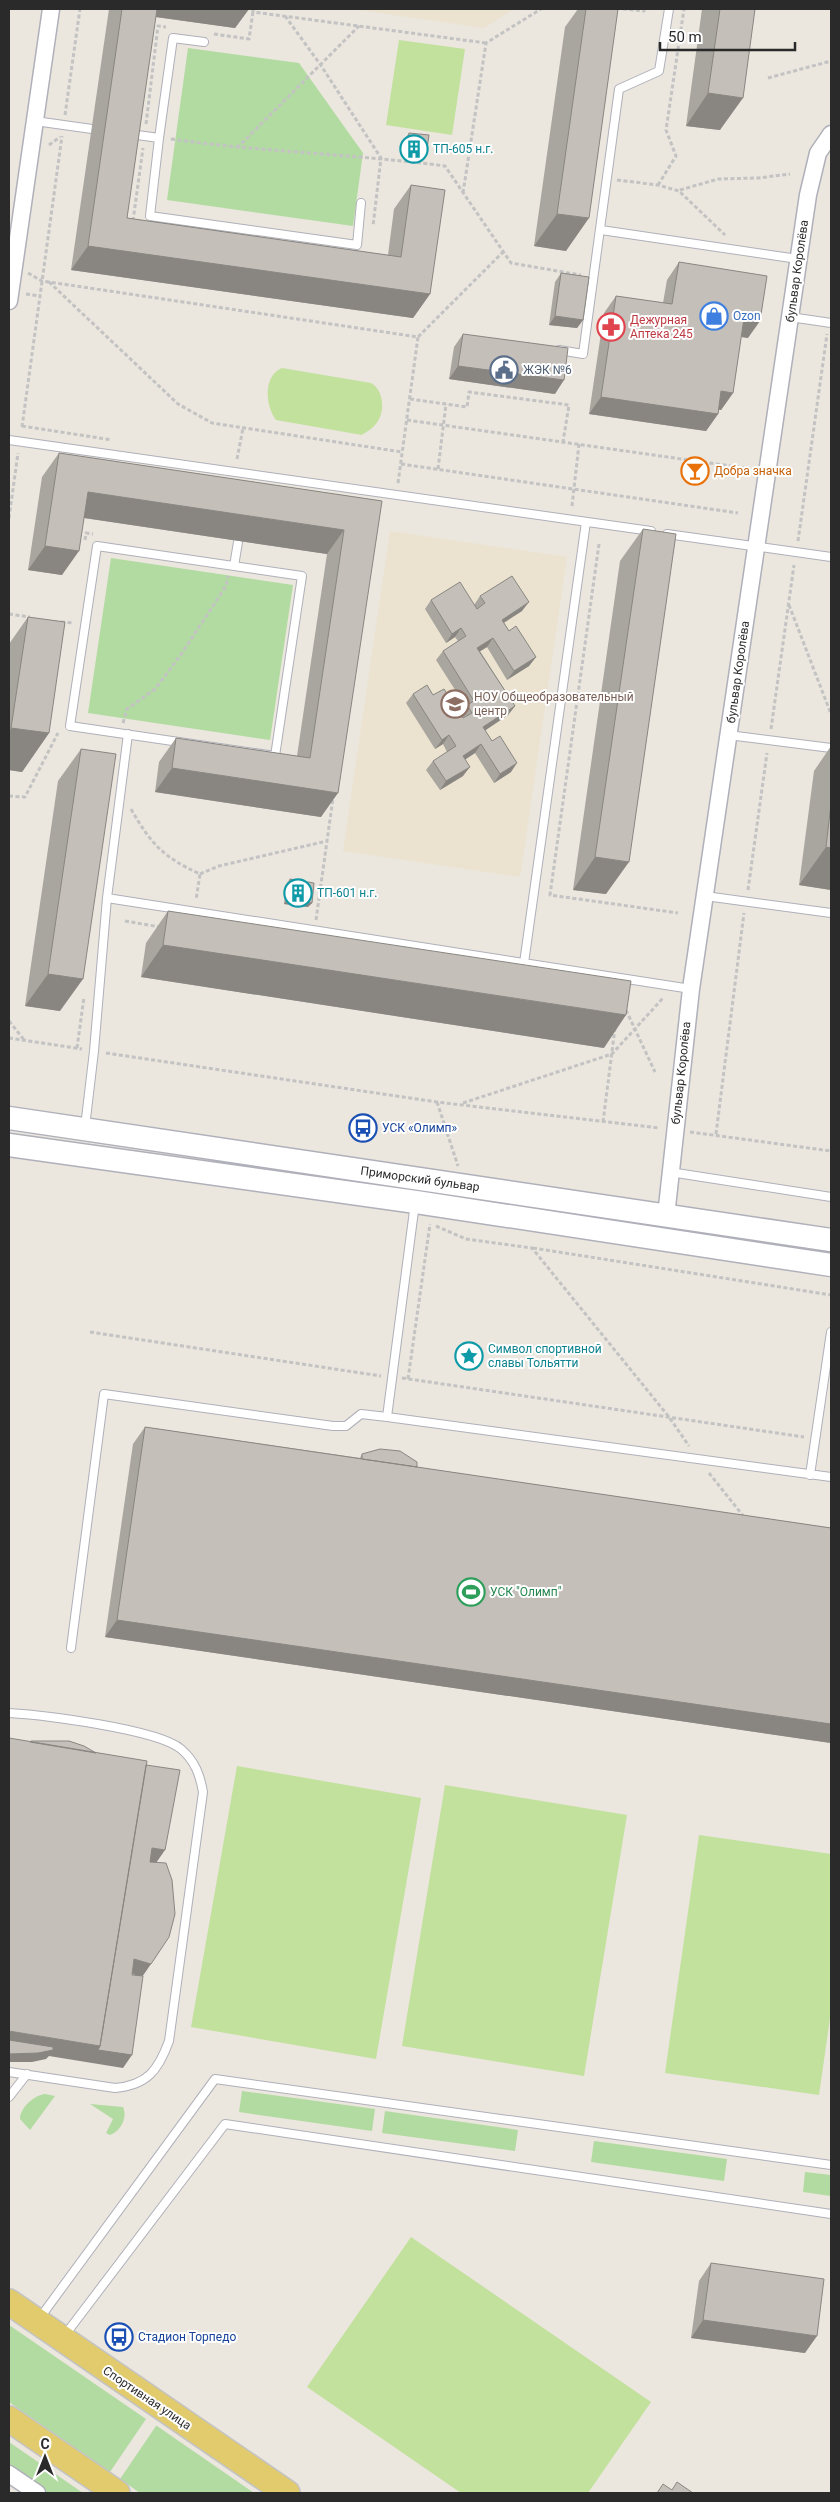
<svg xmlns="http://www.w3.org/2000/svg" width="840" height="2502" font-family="Roboto,sans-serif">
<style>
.education{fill:#ebe3cf}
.green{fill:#b2dba1}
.pitch{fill:#c2e19d}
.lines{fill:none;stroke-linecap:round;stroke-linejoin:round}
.service-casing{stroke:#afb0b9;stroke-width:10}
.minor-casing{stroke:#afb0b9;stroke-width:19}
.secondary-casing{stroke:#afb0b9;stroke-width:25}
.primary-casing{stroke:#c3c3c3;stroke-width:28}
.path{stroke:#c3c3c3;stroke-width:3;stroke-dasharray:4 2.5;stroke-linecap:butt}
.service{stroke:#fff;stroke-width:8}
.minor{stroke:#fff;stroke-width:16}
.secondary{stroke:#fff;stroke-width:22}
.primary{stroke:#e1cb6d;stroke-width:25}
.wall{fill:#a9a59f}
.shaded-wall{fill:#898682}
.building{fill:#c4c0b9;stroke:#898682}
.labels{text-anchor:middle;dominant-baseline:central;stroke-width:4;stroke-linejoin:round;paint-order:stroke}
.culture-label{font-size:12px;fill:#0d838f;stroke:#fff;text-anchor:start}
.street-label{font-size:12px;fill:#2a2a2a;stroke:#fff}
.shop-label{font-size:12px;fill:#366cbe;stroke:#fff;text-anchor:start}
.health-label{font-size:12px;fill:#be3a42;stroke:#fff;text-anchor:start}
.service-label{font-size:12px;fill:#4e5e75;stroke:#fff;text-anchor:start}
.food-label{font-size:12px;fill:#c56008;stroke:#fff;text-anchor:start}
.education-label{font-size:12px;fill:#785e54;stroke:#fff;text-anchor:start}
.transit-label{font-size:12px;fill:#164399;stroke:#fff;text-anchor:start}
.leisure-label{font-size:12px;fill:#27864d;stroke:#fff;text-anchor:start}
</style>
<rect width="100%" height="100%" fill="#ebe6de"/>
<path class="education" d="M352,9h162l-30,19z
M390,531l177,26 -47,320 -177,-26z"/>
<path class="green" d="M188,48l111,15 64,90 -10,73 -186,-26z
M111,558l182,27 -23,155 -182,-27z
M242,2091l133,18 -3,22 -133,-19z
M45,2094l10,2 -25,34 -10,-11c0,-11 14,-24 25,-25z
M90,2104l33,3c5,11 -3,25 -13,28l-4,-2 7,-14z
M385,2111l133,19 -3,21 -133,-18z
M594,2141l133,18 -3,22 -133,-19z
M805,2172l26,3v21l-28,-4z
M9,2325l137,94 -36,53 -101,-70z
M156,2426h1l97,67h-114l-20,-14z
M9,2442l74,51h-35l-39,-27z"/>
<path class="pitch" d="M399,40l66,9 -13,86 -66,-10z
M282,368l89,15c13,7 15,30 4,42 -3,4 -9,7 -13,10l-86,-15c-11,-15 -13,-44 6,-52z
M237,1766l184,32 -45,261 -185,-32z
M445,1785l182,30 -43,261 -182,-30z
M699,1835l132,19v157l-12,84 -154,-22z
M411,2237l240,165 -63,91h-127l-154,-106z"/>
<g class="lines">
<g class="service-casing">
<path id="service" d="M35,121l57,8
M130,134l29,4 -9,78 207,29 4,-42
M159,138l14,-100 31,4
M601,230l197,29
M790,317l41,6
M559,350l24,4 36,-265 40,-18 10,-62
M9,440l642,91
M667,534l164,23
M97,546l205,30 -27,180 -205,-30z
M234,566l4,-24
M728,735l103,13
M705,896l126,17
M107,898l584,91
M524,963l62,-441
M85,1127l9,-76 13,-153 21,-164
M670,1172l161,25
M387,1417l28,-214
M810,1475l21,-143
M71,1648l33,-254 229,32h13l15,-12 26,3 444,60
M9,1713c34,2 148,16 172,36 14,12 19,26 22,43l-34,249c-11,30 -22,44 -54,47l-106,-16
M9,2097l18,-23
M39,2319l176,-240 616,86
M65,2335l160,-211 606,90"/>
</g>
<g class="minor-casing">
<path id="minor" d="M9,301l42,-292
M666,1216l25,-227 117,-794 10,-42 13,-19
M9,2474l28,19"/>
</g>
<g class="secondary-casing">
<path id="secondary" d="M9,1118l822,122
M9,1145l407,57 415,63"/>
</g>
<g class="primary-casing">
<path id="primary" d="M9,2302l278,191
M9,2419l108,74"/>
</g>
<path class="path" d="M253,9v3l233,31
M623,9l21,2v-2
M285,16l35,48 61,94 -8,68
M214,34l35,5 4,-27
M768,78l63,-17
M65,115l15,-106
M146,124l12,-98 8,1
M171,139c91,13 183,15 274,27l66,97 70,12
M49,145l11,-8
M237,148l122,-122
M617,180l41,5 21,6 46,44
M658,185l18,-29 -10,-26 18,-121
M680,190l38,-11 40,-1 32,-4
M463,193l23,-150 55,-34
M133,221l10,-73
M28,273l14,8 7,1 369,55 85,-85
M49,282l129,122 34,19 190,29
M26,294l14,2
M410,399l57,8 2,-15 100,13 -6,37
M407,420l338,48
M22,426l90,14
M22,427l40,-291
M237,459l6,-31
M401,464l337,49
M438,469l8,-65
M398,483l20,-146
M572,506l7,-62
M9,518l9,-65
M85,540l1,-7 7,1
M798,541l29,-207
M599,544l-49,351 128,18
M789,605l42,109
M9,614l21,3
M61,622l13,1
M123,723l4,-14 28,-20 25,-33 46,-70 2,-10
M771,729l23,-164
M9,796l16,1 33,-64
M131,809c20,35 32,48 69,65l-4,26
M200,874l19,-8 108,-25
M748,890l19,-137
M316,920l17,-122
M125,921l35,6
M626,1010l29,62
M9,1021l16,20
M9,1038l73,11
M77,1048l7,-51
M106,1053l331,49 222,26
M437,1102l21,64
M463,1103l149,-49 52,-57
M603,1122l12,-94
M690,1132l141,19
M716,1134l28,-221
M436,1226l30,13 66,9 137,169 20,29
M533,1248l298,47
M90,1332l291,44
M402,1378l402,59
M408,1379l22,-155
M709,1473l35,44"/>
<use href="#service" class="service"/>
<use href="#minor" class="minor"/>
<use href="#secondary" class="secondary"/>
<use href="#primary" class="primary"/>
</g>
<path class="wall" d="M109,9h140l-14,19 -80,-11 -28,201 261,37 6,-46 17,-24 19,109 -17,24 -342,-48z
M578,9h40l-52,242 -32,-5 31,-219z
M702,9h53l-35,121 -34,-4z
M409,133l14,27 -20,-2 3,-21z
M679,262l69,76 -7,-1 -8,56 -12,17h-2l-1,4 -12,17 -117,-17 15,-101 12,-17 47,7 4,-23z
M561,273l22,47 -6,8 -28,-3 6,-43z
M463,334l92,60 -106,-15 5,-32z
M59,453l323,48 -61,316 -166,-25 4,-30 17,-24 121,18 30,-202 -243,-36 -22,57 -34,-5 14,-93z
M643,529l-37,365 -33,-4 47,-329z
M480,596l42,15 -18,12 5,8 27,26 -7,9 -22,14 -20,-33 -7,4 35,55 -7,9 -23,15 26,42 -17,11 -19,-30 -10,7 -2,16 -23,14 -14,-20 7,-9 14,-9 -4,-8 -8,5 -29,-46 7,-9 20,1 30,23h1l-3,-4 5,-7 -30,-47 7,-9 15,-10 -3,-4 -9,6 -21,-34 6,-9 43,5z
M28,617l21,116 -27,39 -13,-2v-126z
M831,746v144l-32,-5 15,-114z
M81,749l-21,262 -35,-5 33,-225z
M290,879l22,24 -4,4 -24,-3 2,-20z
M168,911l436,137 -463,-71 5,-34z
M145,1427l215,31 2,-4 55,13 414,61v215l-726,-106 28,-193z
M711,2263l94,90 -114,-15 8,-57z"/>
<path class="shaded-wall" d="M146,9h103l-14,19 -93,-13z
M708,93l35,5 -23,32 -34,-4z
M406,153l20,3 -3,4 -20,-2z
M557,214l32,4 -23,33 -32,-5z
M88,246l342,48 -17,24 -342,-48z
M555,316l28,4 -6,8 -28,-3z
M744,318l16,3 -12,17 -16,-3z
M458,366l106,14 -9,14 -106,-15z
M721,391l12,2 -12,17 -12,-2z
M601,397l117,17 -12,17 -117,-17z
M88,492l256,38 -17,24 -256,-38z
M45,546l34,5 -17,24 -34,-5z
M529,602l-7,9 -27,17 7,-8z
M461,628l-6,9 -9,6 6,-9z
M493,638l-6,9 -16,10 6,-9z
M536,657l-7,9 -22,14 7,-9z
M515,706l-7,9 -31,21 6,-9z
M11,728l38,5 -27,39 -13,-2v-38z
M449,735l-6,9 -8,5 7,-9z
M481,744l-6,9 -19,12 7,-9z
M517,763l-6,9 -17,11 6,-9z
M470,767l-7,9 -23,14 6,-9z
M172,768l166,25 -17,24 -166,-25z
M826,847l5,1v42l-32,-5z
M595,857l34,5 -23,32 -33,-4z
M287,899l25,4 -4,4 -24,-3z
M163,945l463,70 -22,33 -463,-71z
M48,974l35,5 -23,32 -35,-5z
M117,1620l714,104v19l-726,-106z
M152,1848l13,2 -9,13 -13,-2z
M134,1959l17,5 -9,13 -17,-5z
M9,2031l91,15 32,9 -9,13 -74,-12 -3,3 -14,3h-23z
M703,2320l114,16 -12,17 -114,-15z"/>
<path class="building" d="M122,9h35l-30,209 274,39 10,-72 34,5 -15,104 -342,-48z
M586,9h32l-29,209 -32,-4z
M720,9h35l-12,89 -35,-5z
M409,133l20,2 -3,21 -20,-3z
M679,262l88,14 -7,45 -16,-3 -11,75 -12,-2 -3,23 -117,-17 15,-101 56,8z
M561,273l28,4 -6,43 -28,-4z
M463,334l105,14 -4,32 -106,-14z
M59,453l323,48 -44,292 -166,-25 4,-30 134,20 34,-228 -256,-38 -9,59 -34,-5z
M643,529l33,5 -47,328 -34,-5z
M512,576l17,26 -27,18 7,11 7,-5 20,31 -22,14 -21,-33 -16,10 38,58 -32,21 9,14 8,-5 17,27 -17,11 -19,-30 -18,12 7,11 -24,14 -13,-20 23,-15 -7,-11 -7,5 -29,-46 14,-9 6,10 11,-6 19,29 9,-5 -5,-8 7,-4 -31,-50 23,-15 -5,-8 -9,6 -21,-34 29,-18 17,27 8,-6 -5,-7z
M28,617l37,5 -16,111 -38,-5z
M81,749l35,5 -33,225 -35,-5z
M831,804v44l-5,-1z
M290,879l24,4 -2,20 -25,-4z
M168,911l463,70 -5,34 -463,-70z
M145,1427l686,101v196l-714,-104z
M380,1449l20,2 17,11v5l-55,-8v-5z
M9,1738l138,23 -47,285 -91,-15z
M31,1741h38l15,5 12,7 -66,-11z
M146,1765l34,5 -15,80 -13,-2 -2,14 16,1 6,17 3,34 -6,23 -18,27 -17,-5 -2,16 11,1 -11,79 -34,-5 2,-4z
M9,2040l44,7v3l-15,3 -29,1z
M711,2263l113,16 -7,57 -114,-16z
M677,2482l16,11h-36l6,-9 9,6z"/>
<defs>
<g id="building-ring" transform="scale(1.4375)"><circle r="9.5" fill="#fff" stroke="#0f9aa8" stroke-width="1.5"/><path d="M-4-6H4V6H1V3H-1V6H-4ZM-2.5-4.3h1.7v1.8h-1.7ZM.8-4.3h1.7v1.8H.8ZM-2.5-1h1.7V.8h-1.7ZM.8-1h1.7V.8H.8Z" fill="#0f9aa8"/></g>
<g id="shop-ring" transform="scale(1.4375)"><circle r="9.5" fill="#fff" stroke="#3f7fe0" stroke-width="1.5"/><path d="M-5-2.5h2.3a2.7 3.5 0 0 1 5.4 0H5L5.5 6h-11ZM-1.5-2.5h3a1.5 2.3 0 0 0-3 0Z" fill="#3f7fe0"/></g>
<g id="pharmacy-ring" transform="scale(1.4375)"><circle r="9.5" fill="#fff" stroke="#e0444e" stroke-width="1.5"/><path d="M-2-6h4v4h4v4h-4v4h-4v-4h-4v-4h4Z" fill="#e0444e"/></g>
<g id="civic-ring" transform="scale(1.4375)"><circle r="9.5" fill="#fff" stroke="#5c6f8a" stroke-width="1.5"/><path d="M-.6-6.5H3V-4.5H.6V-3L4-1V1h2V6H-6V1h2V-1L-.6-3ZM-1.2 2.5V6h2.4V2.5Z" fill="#5c6f8a"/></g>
<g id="bar-ring" transform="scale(1.4375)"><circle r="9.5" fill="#fff" stroke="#e8710a" stroke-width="1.5"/><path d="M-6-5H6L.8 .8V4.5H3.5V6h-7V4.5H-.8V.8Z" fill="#e8710a"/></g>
<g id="school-ring" transform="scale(1.4375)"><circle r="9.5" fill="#fff" stroke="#8d6e63" stroke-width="1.5"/><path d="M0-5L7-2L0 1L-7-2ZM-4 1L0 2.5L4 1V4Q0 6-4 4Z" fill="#8d6e63"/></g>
<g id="bus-ring" transform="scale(1.4375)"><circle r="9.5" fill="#fff" stroke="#1a4fb4" stroke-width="1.5"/><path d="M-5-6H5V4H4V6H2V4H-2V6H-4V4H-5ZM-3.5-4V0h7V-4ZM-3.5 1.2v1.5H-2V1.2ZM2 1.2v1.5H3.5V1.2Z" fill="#1a4fb4"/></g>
<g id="sight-ring" transform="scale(1.4375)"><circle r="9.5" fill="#fff" stroke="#0f9aa8" stroke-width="1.5"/><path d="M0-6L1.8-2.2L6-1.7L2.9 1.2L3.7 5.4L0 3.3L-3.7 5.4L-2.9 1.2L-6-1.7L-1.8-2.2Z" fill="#0f9aa8"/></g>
<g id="stadium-ring" transform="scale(1.4375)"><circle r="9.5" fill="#fff" stroke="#2e9e5b" stroke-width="1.5"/><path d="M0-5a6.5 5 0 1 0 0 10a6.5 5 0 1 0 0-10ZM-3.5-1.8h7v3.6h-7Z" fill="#2e9e5b"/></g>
</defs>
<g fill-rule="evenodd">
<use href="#building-ring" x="414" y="149"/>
<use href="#shop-ring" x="714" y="316"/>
<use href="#pharmacy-ring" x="611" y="327"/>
<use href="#civic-ring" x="504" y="370"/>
<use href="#bar-ring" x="695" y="471"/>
<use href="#school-ring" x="455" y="704"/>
<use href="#building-ring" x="298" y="893"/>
<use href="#bus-ring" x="363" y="1128"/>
<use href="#sight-ring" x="469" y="1356"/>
<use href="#stadium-ring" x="471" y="1592"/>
<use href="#bus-ring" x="119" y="2337"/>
</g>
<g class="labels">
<g class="culture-label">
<text x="433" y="149">ТП-605 н.г.</text>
<text x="317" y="893">ТП-601 н.г.</text>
<text x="488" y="1349">Символ спортивной<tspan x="488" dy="14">славы Тольятти</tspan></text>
</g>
<g class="street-label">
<text transform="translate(797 271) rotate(-82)">бульвар Королёва</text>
<text transform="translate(738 672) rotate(-82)">бульвар Королёва</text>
<text transform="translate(681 1073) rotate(-84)">бульвар Королёва</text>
<text transform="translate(420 1179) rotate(8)">Приморский бульвар</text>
<text transform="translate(147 2398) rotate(34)">Спортивная улица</text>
</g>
<g class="shop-label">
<text x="733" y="316">Ozon</text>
</g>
<g class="health-label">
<text x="630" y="320">Дежурная<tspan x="630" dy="14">Аптека 245</tspan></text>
</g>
<g class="service-label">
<text x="523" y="370">ЖЭК №6</text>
</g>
<g class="food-label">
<text x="714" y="471">Добра значка</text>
</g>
<g class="education-label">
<text x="474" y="697">НОУ Общеобразовательный<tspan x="474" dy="14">центр</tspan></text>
</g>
<g class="transit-label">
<text x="382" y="1128">УСК «Олимп»</text>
<text x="138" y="2337">Стадион Торпедо</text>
</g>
<g class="leisure-label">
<text x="490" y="1592">УСК "Олимп"</text>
</g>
</g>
<rect width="840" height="2502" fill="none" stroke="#2a2a2a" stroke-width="20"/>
<g transform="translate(45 2457)" stroke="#ffffff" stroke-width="4" paint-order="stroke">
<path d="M0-4L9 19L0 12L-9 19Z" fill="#2a2a2a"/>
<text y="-8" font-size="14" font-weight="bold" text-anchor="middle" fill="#2a2a2a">С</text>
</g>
<path d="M660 42v8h135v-8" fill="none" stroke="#2a2a2a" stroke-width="2.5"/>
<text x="668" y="42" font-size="15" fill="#2a2a2a" stroke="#ffffff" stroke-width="4" paint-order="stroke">50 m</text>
</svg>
